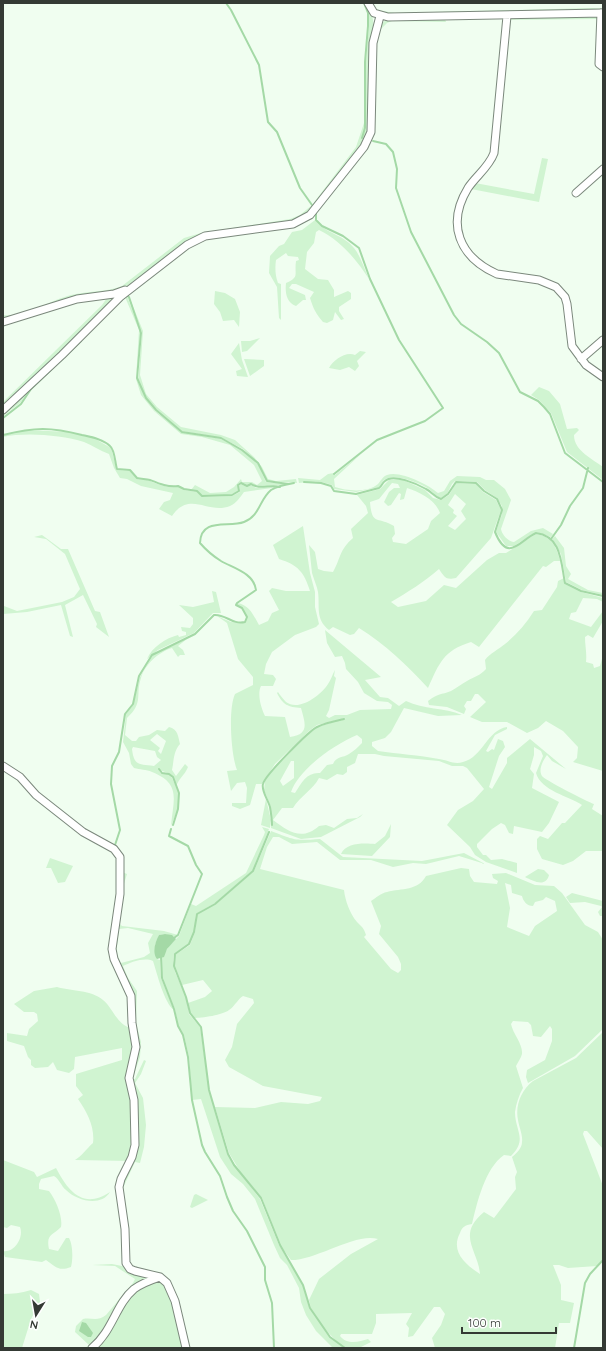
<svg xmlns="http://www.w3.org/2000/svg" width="606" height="1351" font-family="Quicksand,sans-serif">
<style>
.green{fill:#d0f4d1;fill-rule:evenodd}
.water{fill:#a4d9a6}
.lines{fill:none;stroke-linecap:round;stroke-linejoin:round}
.stream{stroke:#a4d9a6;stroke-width:2}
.minor-casing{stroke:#7b887c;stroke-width:9}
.minor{stroke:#fff;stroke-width:7}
</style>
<rect width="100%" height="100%" fill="#f0fef0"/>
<path class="green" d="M365,3l7,11 2,13 -4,95 -3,17 -48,63 -21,19 -93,14 -72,49 -11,6 -119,31v-6c20,3 48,-15 68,-20 17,-4 36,-3 51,-9l62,-48 17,-5 89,-14 10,-4 12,-10 44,-58 8,-24 1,5 -3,10 4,-10v-66l3,-36 -1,-13z
M373,7l4,3 18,3 198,-5 10,1v3l-214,3 -12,-3z
M599,17v2l-91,1 1,-2z
M403,19h42l1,3 -54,-1 -5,2 -7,7 2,-7 4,-3z
M542,158l6,1 -9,43 -68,-13 4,-6 59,11z
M315,220c10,13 29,15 39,28 6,7 11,22 15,31 -13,-20 -28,-38 -50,-49l-3,2 -2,11 -7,9 -2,17 13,10 10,1 6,10v7l14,-6 3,2v6l-12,8v4l5,8 -3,1 -6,-8 -2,8 -6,3 -4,-1c-7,-8 -10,-14 -13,-24l4,-6 -18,-8h-4l-3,4 16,7 1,5h-3l-7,6c-10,-4 -11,-14 -10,-23 14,-6 8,-8 10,-22l3,-1 -1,-3 -10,-1 -2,-3 -10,7c-1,7 -1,15 2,23l3,1v36l-2,-2 -2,-31 -8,-14 1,-17 9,-10 5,-2 8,-12 10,-2z
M155,272l-27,22 15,37 -3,44 6,19 11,13 24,20 40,8 14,5 19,17 8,10 6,12 8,2 20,-2 1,4 -30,-2 -9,-18 -15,-14 -21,-11 -40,-7 -26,-21 -13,-17 -5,-12 4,-48 -15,-38 -94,91 -13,17 -17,13v-5l59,-55 58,-59z
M215,291l10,2 10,6 5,13 -1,15 -5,-7 -11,1 -3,-9 -6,-8z
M123,293l-120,115v-6l99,-97 5,-7z
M127,296l14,37 -5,45 10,21 9,12 27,21 39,7 21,11 16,14 8,18 20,2c-5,2 -30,3 -34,0l-5,1 -6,-3 -3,2v7c-10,7 -25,4 -36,5l-4,-5 -7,-1 4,-5 15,8 16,-1 8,-5 7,-8 1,3h10l5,3 5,-4 -8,-16 -24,-20 -28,-8 -21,-3 -27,-23 -13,-16 -5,-16 3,-49 -14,-33z
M260,338l-13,13 -5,1 -1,-11h9z
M239,343l3,17 6,17 -11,-1 -1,-5 6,-2 -11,-15z
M360,351l6,1 -9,9 2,5 -4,5 -6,-4 -9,3 -11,-2c4,-8 17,-17 26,-13z
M244,359l20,1v6l-14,10z
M539,387l10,4 11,13 7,25 10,-1 2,2 -5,5c0,16 19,24 29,32v13l-36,-28 -16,-39 -12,-13 -8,-5z
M27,430l43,2 22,5 19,11 6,22 13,1 7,8c4,1 9,0 13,2 10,4 17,7 28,5l6,4 13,2 5,5 30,-1 8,-4 -1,-7 2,-1 6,3 4,-2 5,3 23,-1 -35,5c-4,5 -7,11 -14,14 -22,9 -40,-16 -58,10l-13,-7 5,-7 6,-2 3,-7 -32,-7 -14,-7 -7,-1 -6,-10 -5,-14c-9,-3 -17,-9 -25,-12 -23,-7 -58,-10 -81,-5v-2z
M361,454l-27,25 1,8c12,4 33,6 43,-3 3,-3 4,-7 9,-9 13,-5 42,10 51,18l6,-2 6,-10 7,-5 23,1 6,3h8l11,9 6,11 -10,29c1,6 7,12 13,13l17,-11 12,-3 10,6 -2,3 -15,-5 -22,14h-8l-10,-14 6,-18v-8l-5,-8 -12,-8 -8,-8 -22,-1 -3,3 -5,10 -6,4c-6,-2 -7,-5 -12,-9 -9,-6 -36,-17 -45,-9 -2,2 -3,5 -5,7l-23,5 -22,-3 -2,-4c-13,-5 -21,-3 -33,-2l-1,-5 22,2 8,-6 6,-1 1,2z
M401,479l24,11 8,8 8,2 8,-5 7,-12 20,1 7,8 13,8 5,10 -10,28 -35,40c-10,2 -11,0 -17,-9 -15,13 -31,23 -48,33l7,5 28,-6 18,-16 12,3 31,-28 12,-7h7l30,-19c15,2 21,13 24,27h-6l-8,6 -3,-1 -64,81 -8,-5c-28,9 -31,20 -43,46 -21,-23 -43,-44 -69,-60l-5,6 -4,1 -17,-8 -4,3c-14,-11 -9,-23 -11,-38 -1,-6 -4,-12 -6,-19 -1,-9 -2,-19 -3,-28l6,7 3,17 6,2 9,1c8,-14 6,-22 20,-34l-2,-9 17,-16 -2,-7 -9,-11 23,-6 9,-9zM392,483l6,1 2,4h-6l-5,4 -5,10 4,4 3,-1 8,-12 2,1 -1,6 4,-1 3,-11c12,4 28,11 33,25l-9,8 -3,8 -22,15 -13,-2 -1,-4 3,-4 -1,-8c-17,-10 -22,0 -24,-24l9,-3zM455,494l11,10 -5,7 5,8 -11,11 -7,-4 9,-10 -4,-3 1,-3 -6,-5z
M303,526l7,47 5,19v15l4,17 -3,3 -21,8 -23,17 -6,12 -2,10 9,1 3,4 -3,7h-12c-4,8 0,22 4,30l20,1 5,20c20,-3 15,-14 11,-29 -13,-1 -18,-3 -24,-15l1,-1c2,3 5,7 8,10 13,10 35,-7 42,-18 3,-4 4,-9 7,-14l-1,6 2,2 -7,32 -3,6 3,2 6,-3h12l13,-5 31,-1 1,-4 -4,-3 -11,-1 -13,-8 -6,-11 -12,-13 -1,-6 -3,-7 -7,1 -8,-14 -2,-13 56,47 -16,3 15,17 8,1 11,8 7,-5c18,9 38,6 56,14l-24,1 -34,-8 -13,24 -6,6 -13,4v4l6,5c20,3 41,4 61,8 9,1 15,6 24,3 20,-5 24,-32 44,-35v2l-12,6 -9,16 2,1 4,-3 2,1 4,-11 5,2 2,6 -6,9 -10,31 3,2 15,-26v-5l23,-19 36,30 -14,-8 -5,-6c-4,6 -9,14 -5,21 1,3 46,26 52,28l-2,5 11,7v35h-17l-13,10 -10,4 -21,-6 -5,-10v-10l3,-3 8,3 14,-16h3l17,-18c-13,-9 -41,-14 -46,-32l7,-17 -2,-5 -7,-4v8l-4,14 4,5 -2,14 27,14 -10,21 -7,9 -28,-6 -1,8 -4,-1 -4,-8 -4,-2 -9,6 -15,15v3l6,8h3l5,5 11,-1 15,4v10l-31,-11 -11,-7 -5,-8 -23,-22 11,-15 15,-9 11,-12 -17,-21 -4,-2h-11l-13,-5 -55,-5 -9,-2h-17l-3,9 -8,4v5l-4,3 -6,-1 -10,6 -8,-2c-6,12 -19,18 -26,30h-11l-9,12c16,12 29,21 46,6l7,-1 8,3 13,-9 10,-1 6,-4 -3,3 -39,20 -20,2 -30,-11v-21l-7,-17 1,-9 11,-16 35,-33 7,-5 28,-9 -29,7 -8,6 -34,33 -13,20h-6l-6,21 -10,4 -8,-3v-3h14l1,-15 -2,-6 -8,1 -6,8 -4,-20 10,-1c-6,-15 -9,-61 -2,-76l18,-9v-8l-15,-18 -11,-36 -10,-7 14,6 14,1 2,-6 -5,-9 -5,-3v-2c13,2 16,12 22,22l9,-4 4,-8 7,-3 -10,-19 3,-3 14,3h24c-6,-19 -12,-26 -31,-32l-6,-14zM357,735l5,4v4c-4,4 -8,8 -13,11 -6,4 -13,2 -16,10l-6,1 -7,8c-13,-1 -18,9 -25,20l-4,-1c8,-23 44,-48 66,-57zM291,761h3v17l-11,8 -3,-5z
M42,535l19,14h7l27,62 5,1 9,25 -13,-10 1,-3 -14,-29 -18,10 8,32 -3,-1 -9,-31 -34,7 -24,2 1,-8 13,5 45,-9 12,-5 6,-8 -15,-35 -19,-15 -12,-2z
M555,536l9,12 2,18 5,8 -3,5 20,11 15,3v2l-21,-5 -16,-8 -5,-28 -9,-15z
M564,578l1,6 16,8 22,6v4l-6,-3 -14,-1 -7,14 -5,1 -2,6 22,8 12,-16v10l-10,17 -5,-3 -3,2c0,9 2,16 1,25l7,2 1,4 6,-2 3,-11v116l-30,-9 4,-4 1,-11 -15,-16 -17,-10 -8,7 -11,5 -20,-11h-25l-12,-5 16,-15 -8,-8h-3l-4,7h-4l-3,5 2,3 -2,5 -17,-7 -18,-2 -1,-4c10,-8 13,-6 23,-10 6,-3 10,-7 16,-10 7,-4 14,-6 19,-12l-1,-9c5,-7 13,-10 20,-16 11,-9 21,-20 29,-33l8,-1 15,-23 1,-6z
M212,591l4,1 5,21h-8l-19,20 -36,17 -11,9c5,-12 19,-21 31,-24l1,2 7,-2v-3l-4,-1 -1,-4 9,1 3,-4v-6l-14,-13 14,2 21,-5z
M187,639l-9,7 5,4 2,5h-5l-2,2 -6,-9c-13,4 -27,16 -31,30 -6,18 3,24 -14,40l-2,17 7,6h4l3,-4 10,-2 8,-5 8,1 4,-4c9,2 9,9 11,17 -7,8 -6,17 -8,26l4,6 9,-12 3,3c-3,8 -10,12 -12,20 -2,-3 -1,-7 -3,-10 -3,-5 -11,-5 -15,-8l3,4 8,1 3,4 7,15 -1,16 -7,17c2,-26 11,-42 -19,-54 -6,-3 -12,-2 -18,-4l-3,-4 -2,-11 -6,-11 3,-28 7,-9 7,-28 13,-22zM157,734l9,7 -5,13 -3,-3 2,-3 -10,-8zM133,747l22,4 2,6 4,3 -7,6c-15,-2 -20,0 -22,-17z
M266,799l5,21 -1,8 -9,-3z
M391,824l-1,13 -18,19 -31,-2c5,-12 24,-11 34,-10l10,-8z
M262,827l7,2 -16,41 -38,33 -19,11 -2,18 -5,12 -15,10 -1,7 2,11 11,25 3,17 11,13 9,63 19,64 13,20 19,25 19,46 24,40 7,23 20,29 14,11 -12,-1 -16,-16 -10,-16 -5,-13 -2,-14 -12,-23 -7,-7 -6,-13 -19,-46 -12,-15 -12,-10 -11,-17 -19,-58 -9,1 -3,-43 -5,-22 -6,-10 -3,-16 -10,-22 -4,-19v-9l8,-13 10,-10 12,-32 5,2 50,-33 18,-38 1,-3z
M271,831c24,9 23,10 49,8l23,18 79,4 42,-8 21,11 -26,-8 -33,8 -13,-1 -20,4 -22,-7h-31l-23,-18 -25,2 -13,-7h-6l-6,10 -7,22 84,21c1,10 6,24 13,32 5,5 7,6 9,13l-2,2 27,32 7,4 3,-3v-6l-3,-7 -19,-23 2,-8 -10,-25c5,-3 10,-8 16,-9 15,-4 31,-1 39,-16l35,-8 8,1 1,7 4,6 23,2 1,-3 -5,-3 -1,-4 14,-1 29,12 19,1 8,7 23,32 13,7 5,8v89l-28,27 -47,27 -2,-6 1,-7 18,-10 7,-19v-12l-2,-3 -9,11 -8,-1 -2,-11 -3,-3 -15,-1 -2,3c2,10 12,20 11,30 -1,4 -4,8 -6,12l7,22c-4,7 -7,16 -8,24 0,19 13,27 -4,44l-7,-1c-19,13 -27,48 -32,69 -7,1 -10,3 -12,9 -10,19 6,32 20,41 -2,-24 -24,-39 4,-62l10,6 22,-29 -1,-12 2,-5 -5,-15c5,-4 10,-9 10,-15 1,-7 -3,-15 -4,-22 -3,-14 3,-30 15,-39l43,-23 27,-26v117l-16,-18h-3l-1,3 20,52v72l-6,8 -29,2 -9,-3h-6l8,20v15l13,3 -4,20h-11l-4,25h-120l-3,-10 9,-13 4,-11 -5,-7h-6l-21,29 -5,1 1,-9 -3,-4 6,-11 -36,1v9l-4,11h-31l-1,2c7,9 19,6 28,3l3,3 -12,6h-13l-7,-4 -16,-17 -12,-19 -2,-8 10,-21 32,-25 27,-15c-22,-7 -61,21 -87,21l-11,-15 -18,-47 -21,-25 -12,-20 -14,-46 40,1 26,-6 27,2 12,-3 2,-4 -59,-11 -34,-19 -4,-7 7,-13 5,-23 17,-21 -1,-4 -10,-3c-6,4 -8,10 -14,14 -6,5 -27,8 -35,8l-4,-5 -2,-10 17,-6 7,-6 -9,-11 -21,5 -8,-19 1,-11 15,-10 5,-13 2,-18 19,-10 38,-33zM505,883l6,2 1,8 10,3c1,5 5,10 11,10l2,-4 8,-2 3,-3 9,4 2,10 -22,15 -6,10 -22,-9 3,-19z
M50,858l23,8 -8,16 -7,1 -7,-15h-5z
M538,869l6,1 5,5c-3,13 -16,6 -24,2z
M122,872l5,2 -5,16 -3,33 3,3 42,5 14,4 -3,2 -10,-3 -6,1 -4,10 2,14 3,1 1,18 13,32c-10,-7 -17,-37 -21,-49 -9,-4 -21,1 -30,5l5,12 9,13 -1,32 5,19 -1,15 -7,20v2h2l9,-19 2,1 -5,13 -6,9 8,15 3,27 -2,22 -4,16 -5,-1 -13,28 -2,-6 13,-27v-148l-19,-56zM128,928l25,6 -5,9 2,10 -6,4 -23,6 -5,-9 3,-25z
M572,893l31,8v15h-3l-2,-4 4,-5 -1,-1 -16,-4 -15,1 -4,-6z
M57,987c13,4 35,3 46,13 10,8 14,25 28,28l3,9 -4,56 4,41 -4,27 -55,-1c7,-4 11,-11 18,-17 2,-16 -6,-31 -15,-44l5,-4 -7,-9v-12l46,-14v-12l-47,9 -1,12 -5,4 -12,-3 -4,-8 -5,5 -13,1 -4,-3v-5l-3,-3 -4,-11 -17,-5v-8l20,3 2,-7 9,-8 -1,-7 -3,-2h-10l-10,-8 20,-13z
M3,1160l31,12 3,5 19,-9c12,23 27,42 54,24 -9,15 -33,9 -44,-2 -5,-4 -6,-10 -12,-14l-13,3 -2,5v5l10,2c7,9 14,26 12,36 -9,9 -15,7 -12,22l9,2 8,-13h3c4,7 4,22 2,29 -13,5 -16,-1 -25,-7l-4,2 -37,-5 -2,-6c12,2 21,-14 17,-24l-9,-2 -4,3 -4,-1z
M196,1194l12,6 -16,8 -2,-1 4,-12z
M112,1264l15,3 28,11 -17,7 -47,63h-6l4,-3 -14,-13 1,-6 7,-7c8,-2 14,3 23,-4l27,-32 2,-4 -20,-13 -23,-1z
M154,1280l7,1 8,10 15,57h-90l39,-57z
M31,1290l8,4 1,8 -9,17 -9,29h-19v-54c9,0 18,-1 28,-4z"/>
<path class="water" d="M165,934l7,1 4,4 -9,10 -3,8 -7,2c-5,-6 -2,-17 2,-24z
M82,1322l4,1 7,10 -2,4h-3l-9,-6z"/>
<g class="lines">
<path class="stream" d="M226,3l5,7 28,55 9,57 9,10 23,56 12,17
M362,138l3,-10v-66l3,-36v-13l-4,-10
M373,141l13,3 7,8 4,17 -1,19 15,44 43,83 7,9 26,18 12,11 21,39 18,9 6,6 6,7 15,39 38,29
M316,212v8l6,6 21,10 16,12 11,31 29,61 44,68 -18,13 -48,19 -43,34
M126,295l3,2 12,36 -4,45 9,20 10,12 26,22 39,6 21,12 16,13 9,18 21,3
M3,418l18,-14 10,-15 50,-48
M3,435c32,-8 48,-8 79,0 9,2 21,4 28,11 5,4 5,17 7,23l13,1 7,8c4,1 9,1 13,2 10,4 17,7 28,6l6,3 13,2 5,5 30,-1 7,-4 -1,-6 3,-2 6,3 4,-2c8,6 20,0 29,3
M304,482l17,1 10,3 3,5 22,3 23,-6c3,-2 3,-5 6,-7 8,-8 32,3 41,8 6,3 8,8 15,10l7,-5 8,-12 20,1 8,8 13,8 5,11 -7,22c13,32 25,8 41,1 26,3 25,31 29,50l16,8 22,5
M551,539l10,-14 9,-19 13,-18 5,-20
M159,769l3,4 7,1 4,3 6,16 -1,16 -5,16
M272,825c0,-6 -1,-12 -2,-18 -2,-7 -9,-17 -7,-23 2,-9 46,-53 54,-57 8,-4 18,-6 27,-8
M171,829l-2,7 19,10 8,19 6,9 -24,61 -4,3
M269,832l-16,39 -38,33 -18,10 -3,18 -5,12 -14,10 -1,12 12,31 4,16 11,14 8,63 19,64 6,11 27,33 19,47 23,40 7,23 20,29 15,11
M115,845l5,-15 -9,-46 1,-18 7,-14 6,-38 8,-10 6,-28 13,-21 43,-21 19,-19c12,-1 18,10 31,7l2,-5 -5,-9 -6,-3 1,-2 19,-13c-2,-17 -23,-22 -35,-29 -8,-5 -15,-11 -21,-18 1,-26 28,-15 44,-21 16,-6 15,-22 27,-32 5,-3 17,-6 23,-7
M161,957l1,21 12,31 4,17 5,9 5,22 4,43 10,45 3,7 15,24 7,21 6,14 14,20 18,36v13l7,23 2,45
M574,1348l11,-65 5,-9 13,-14"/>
<g class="minor-casing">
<path id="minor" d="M368,3l6,10 14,4 215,-4
M601,13l-2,51 4,3
M507,16l-13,137c-5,14 -18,23 -26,35 -22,36 -9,69 29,86l42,6 17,7 9,10 2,7 5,42 14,19 17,12
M576,193l27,-24
M3,322l74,-23 37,-5 11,-4
M581,359l22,-19
M3,410l59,-55 58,-58 67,-52 18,-9 88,-12 17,-9 54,-68 7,-15 2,-89 7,-27
M3,766l17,11 16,18 47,37 31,17 6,8v37l-8,55 2,10 17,37 1,27 4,24 -7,31 5,22 1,45 -3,12 -11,22 -2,8 6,42 1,34 4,6 5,2 25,6 7,6 8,18 11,47
M92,1348c20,-16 24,-44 42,-59 8,-6 17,-9 26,-12"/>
</g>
<use href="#minor" class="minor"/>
</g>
<rect width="606" height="1351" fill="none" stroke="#343a34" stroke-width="8"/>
<g transform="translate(36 1315) rotate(191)" stroke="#ffffff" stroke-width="3" paint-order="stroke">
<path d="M0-3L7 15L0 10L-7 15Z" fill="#343a34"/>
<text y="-6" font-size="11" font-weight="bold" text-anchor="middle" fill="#343a34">N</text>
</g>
<path d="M462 1327v6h94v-6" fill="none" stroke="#343a34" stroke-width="2"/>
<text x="468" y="1327" font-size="12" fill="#343a34" stroke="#ffffff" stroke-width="3" paint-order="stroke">100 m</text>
</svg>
